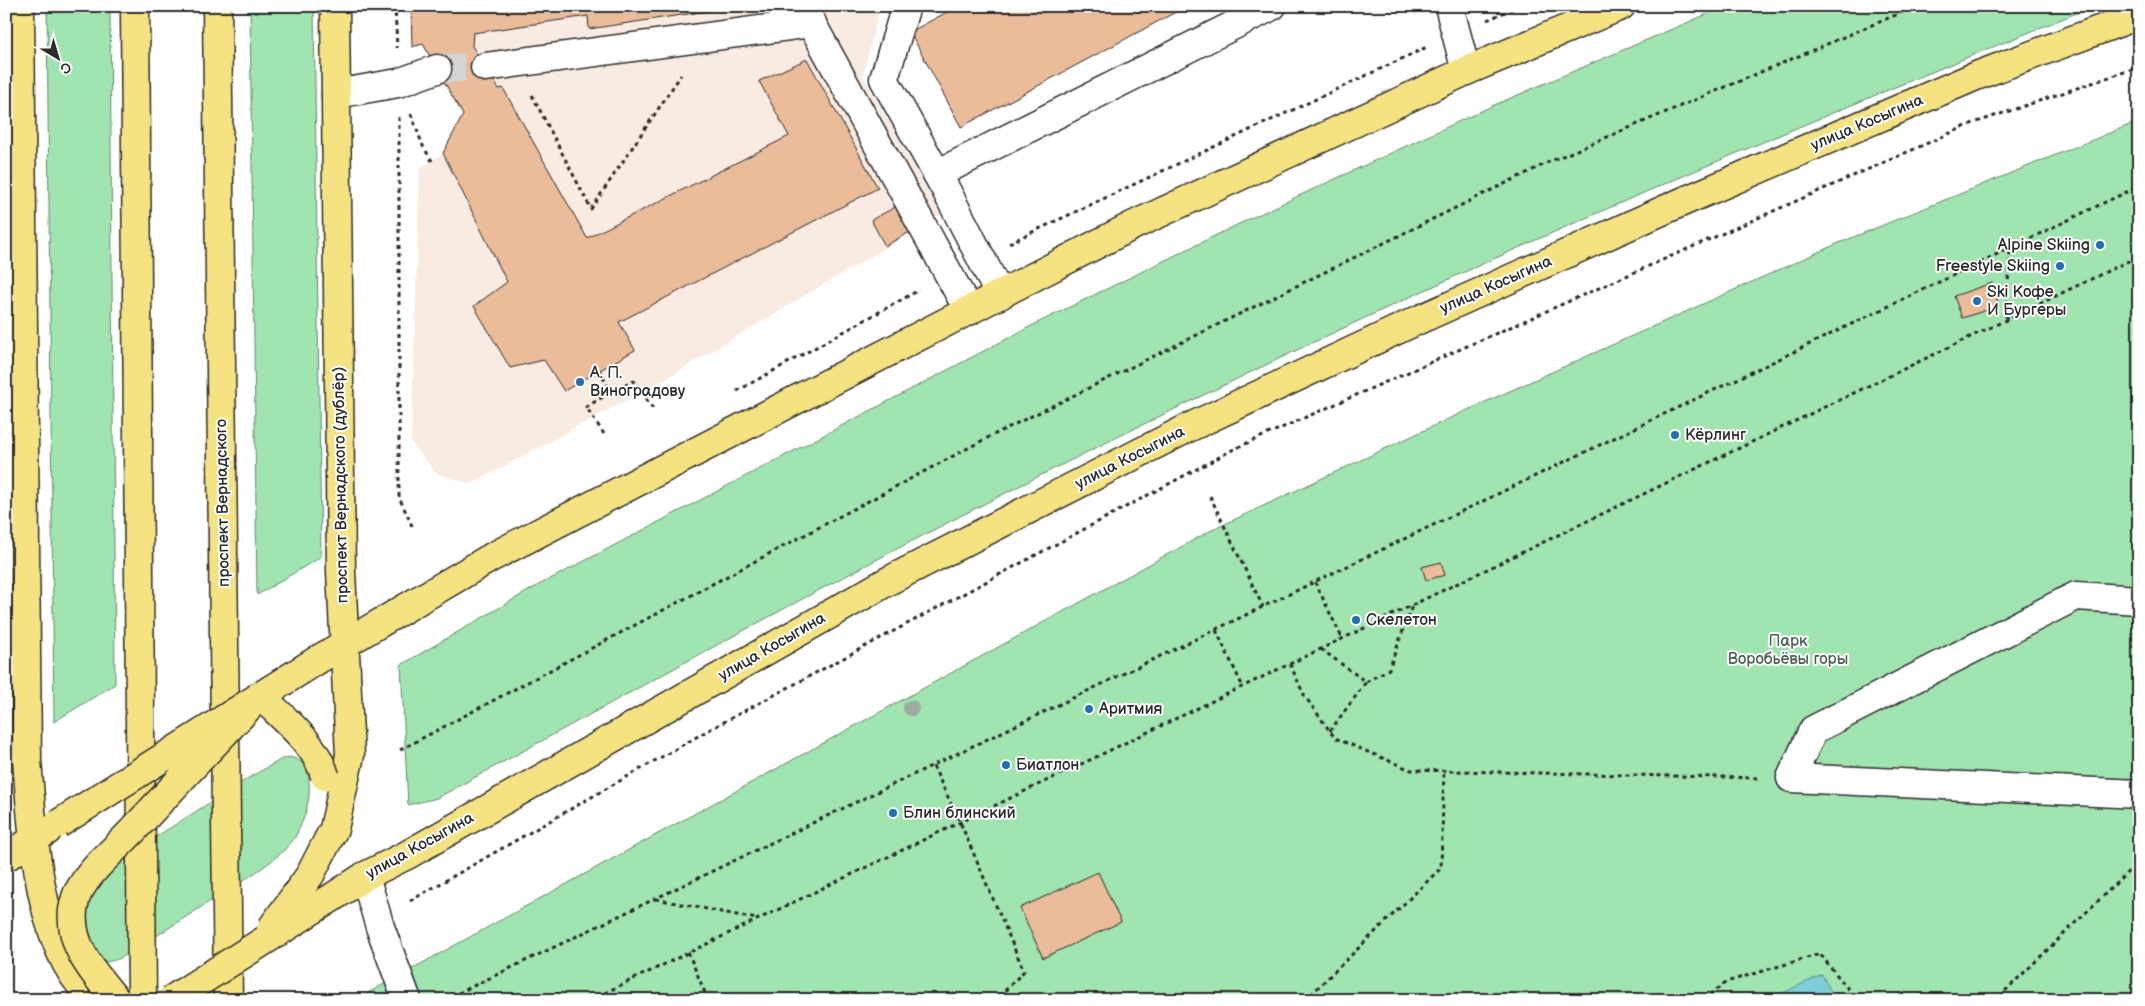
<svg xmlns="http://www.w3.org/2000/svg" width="2145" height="1006" font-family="'Balsamiq Sans',sans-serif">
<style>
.built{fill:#f9ebe1}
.green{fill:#a0e4b0;stroke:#66886e}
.water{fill:#7dced6;stroke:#5c8d92}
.building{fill:#eabc9a;stroke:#2b2b2b}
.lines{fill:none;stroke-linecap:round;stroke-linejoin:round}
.minor-tunnel{stroke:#d5d5d5;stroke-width:28;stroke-dasharray:28 14;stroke-linecap:butt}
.minor-casing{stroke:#2b2b2b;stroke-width:31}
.major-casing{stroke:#2b2b2b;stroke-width:31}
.path{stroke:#2b2b2b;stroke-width:3;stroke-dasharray:4 4;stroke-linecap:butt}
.minor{stroke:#fff;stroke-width:28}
.major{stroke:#f5e382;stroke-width:28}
.major-bridge-casing{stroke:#2b2b2b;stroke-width:31;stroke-linecap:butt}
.major-bridge{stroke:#f5e382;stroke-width:28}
.tree{fill:#9ea9a0}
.poi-dot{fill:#1f6fb2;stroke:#fff;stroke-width:2}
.labels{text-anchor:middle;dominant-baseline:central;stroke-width:4;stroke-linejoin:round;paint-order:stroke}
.street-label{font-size:16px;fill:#2b2b2b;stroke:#fff}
.poi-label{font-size:16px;fill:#2b2b2b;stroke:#fff;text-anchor:start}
.park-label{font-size:16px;fill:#4e6253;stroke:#fff}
</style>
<rect width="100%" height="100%" fill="#fff"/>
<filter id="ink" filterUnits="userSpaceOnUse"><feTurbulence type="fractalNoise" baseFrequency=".02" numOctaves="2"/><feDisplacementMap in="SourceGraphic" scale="10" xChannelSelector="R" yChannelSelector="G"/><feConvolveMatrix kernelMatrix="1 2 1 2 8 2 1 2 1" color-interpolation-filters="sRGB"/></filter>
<g filter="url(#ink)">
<path class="built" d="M411,6h469l-17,70 79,138 -285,170 -186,100 -35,-11 -25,-30 9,-274 23,-16 20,-38 -40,-71 -11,3z"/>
<path class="green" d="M47,6h63l5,678 -61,38z
M250,6h64l7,551 -64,38z
M1726,6h368c-262,106 -524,214 -780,336 -147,70 -294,142 -438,218 -147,77 -293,159 -439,238l-29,7 -7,-140 134,-78 500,-263 214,-105 243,-113z
M2139,121v879h-1784l855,-469 253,-119 371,-167z
M290,757c13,3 19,12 19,25 2,18 -5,39 -14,55 -14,22 -50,42 -72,56 -32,21 -64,41 -96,62 -7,3 -16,8 -23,6 -18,-6 -17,-49 -16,-64l33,-38 129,-82 32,-18z"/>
<path class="water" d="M1822,975l14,25h-69z"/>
<path class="building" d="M411,6h310v3l-132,20 -1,-13 -115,17 -1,13 27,43 4,-1 84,150 202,-102 -30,-55 48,-22 71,129 -259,134 16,28 -71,41 -20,-31 -34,8 -36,-62 33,-24 -64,-129 20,-38 -40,-71 -11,3z
M958,6h229l-226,121 -51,-95z
M901,204l14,25 -30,17 -14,-26z
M1992,283l7,23 -37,12 -8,-22z
M1441,562l4,13 -19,5 -4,-13z
M1098,872l23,50 -78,36 -23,-50z"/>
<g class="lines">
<path class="minor-tunnel" d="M437,69l48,-2"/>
<g class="minor-casing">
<path id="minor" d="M802,6l167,305
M906,6l-22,73 62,111 54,105
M1449,6l17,65
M485,67l327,-44
M336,94l62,-11 39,-14
M937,174l335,-168
M2139,600l-63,-4 -263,134 -22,48 348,16
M365,876l15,51 27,73"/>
</g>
<g class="major-casing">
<path id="major" d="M20,6l7,754c6,70 10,194 69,240
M135,6l7,994
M217,6l11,994
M319,659l173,-102 642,-332 332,-154 155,-65
M329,838l5,-9 16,-74 -9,-184 -6,-565
M6,857l41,-26
M333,897l32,-21 42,-21 483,-275 298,-152 228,-107 266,-119 294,-126 163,-61"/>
</g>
<path class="path" d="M395,6l2,42
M1487,20l32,-14
M532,95l59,114 90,-134
M411,114l12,32 9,15
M399,117v380l14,31
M1009,243l418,-196
M2006,320l4,-71
M599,370l12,22 23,-11 19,28
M737,391l182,-101
M604,434l-18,-27 25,-15
M1210,496l53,111
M1315,582l27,56
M1216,630l27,57
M1321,649l45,33 23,-13 23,-63
M1290,664l14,31 31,43 76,32 349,8
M1330,731l36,-49
M400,750l589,-313 564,-277 364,-154
M933,766l27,56 64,149 -28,29
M656,899l101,20
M410,901l297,-170 529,-283 735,-324 168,-57
M688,952l20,48
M444,1000l1695,-814
M590,1000l1549,-744
M1305,1000l136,-132 3,-98
M1704,1000l22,-18 94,-28 37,46
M1992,1000l8,-4 139,-135"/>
<use href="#minor" class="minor"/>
<use href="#major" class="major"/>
<g class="major-bridge-casing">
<path id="major-bridge" d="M260,695c23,24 56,48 65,81
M58,824l261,-165
M271,929l39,-54 19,-37
M116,1000c-21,-26 -47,-53 -43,-90 1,-6 3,-16 7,-21 14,-24 37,-41 56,-62 41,-44 83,-88 124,-132
M171,1000l162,-103"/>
</g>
<use href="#major-bridge" class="major-bridge"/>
</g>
<circle class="tree" cx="911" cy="708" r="8"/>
</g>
<g class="poi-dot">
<circle cx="2100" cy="245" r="5"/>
<circle cx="2060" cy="266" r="5"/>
<circle cx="1977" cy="301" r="5"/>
<circle cx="580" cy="382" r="5"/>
<circle cx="1675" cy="435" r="5"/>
<circle cx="1356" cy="620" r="5"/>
<circle cx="1089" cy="709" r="5"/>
<circle cx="1006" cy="765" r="5"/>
<circle cx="893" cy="813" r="5"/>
</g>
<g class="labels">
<g class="street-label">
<text transform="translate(1867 123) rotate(-23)">улица Косыгина</text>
<text transform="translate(1496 285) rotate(-24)">улица Косыгина</text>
<text transform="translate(1130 458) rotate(-27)">улица Косыгина</text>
<text transform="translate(341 485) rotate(-91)">проспект Вернадского (дублёр)</text>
<text transform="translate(223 503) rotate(-91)">проспект Вернадского</text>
<text transform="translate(772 647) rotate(-30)">улица Косыгина</text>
<text transform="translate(420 846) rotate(-29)">улица Косыгина</text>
</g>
<g class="poi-label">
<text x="2090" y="245" text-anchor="end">Alpine Skiing</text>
<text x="2050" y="266" text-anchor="end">Freestyle Skiing</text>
<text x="1987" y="292">Ski Кофе<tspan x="1987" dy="18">И Бургеры</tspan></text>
<text x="590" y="373">А. П.<tspan x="590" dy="18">Виноградову</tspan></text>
<text x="1685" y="435">Кёрлинг</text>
<text x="1366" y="620">Скелетон</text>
<text x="1099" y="709">Аритмия</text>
<text x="1016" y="765">Биатлон</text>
<text x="903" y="813">Блин блинский</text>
</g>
<g class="park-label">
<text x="1788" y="641">Парк<tspan x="1788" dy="18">Воробьёвы горы</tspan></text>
</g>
</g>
<rect width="2145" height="1006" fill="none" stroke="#fff" stroke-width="25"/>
<rect x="12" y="12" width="2120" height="981" fill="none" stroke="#2b2b2b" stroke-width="2" filter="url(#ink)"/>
<g transform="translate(58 58) rotate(142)" stroke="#ffffff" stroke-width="4" paint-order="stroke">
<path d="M0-4L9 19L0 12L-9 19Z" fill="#2b2b2b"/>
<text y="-8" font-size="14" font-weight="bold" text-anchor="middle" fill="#2b2b2b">С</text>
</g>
</svg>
